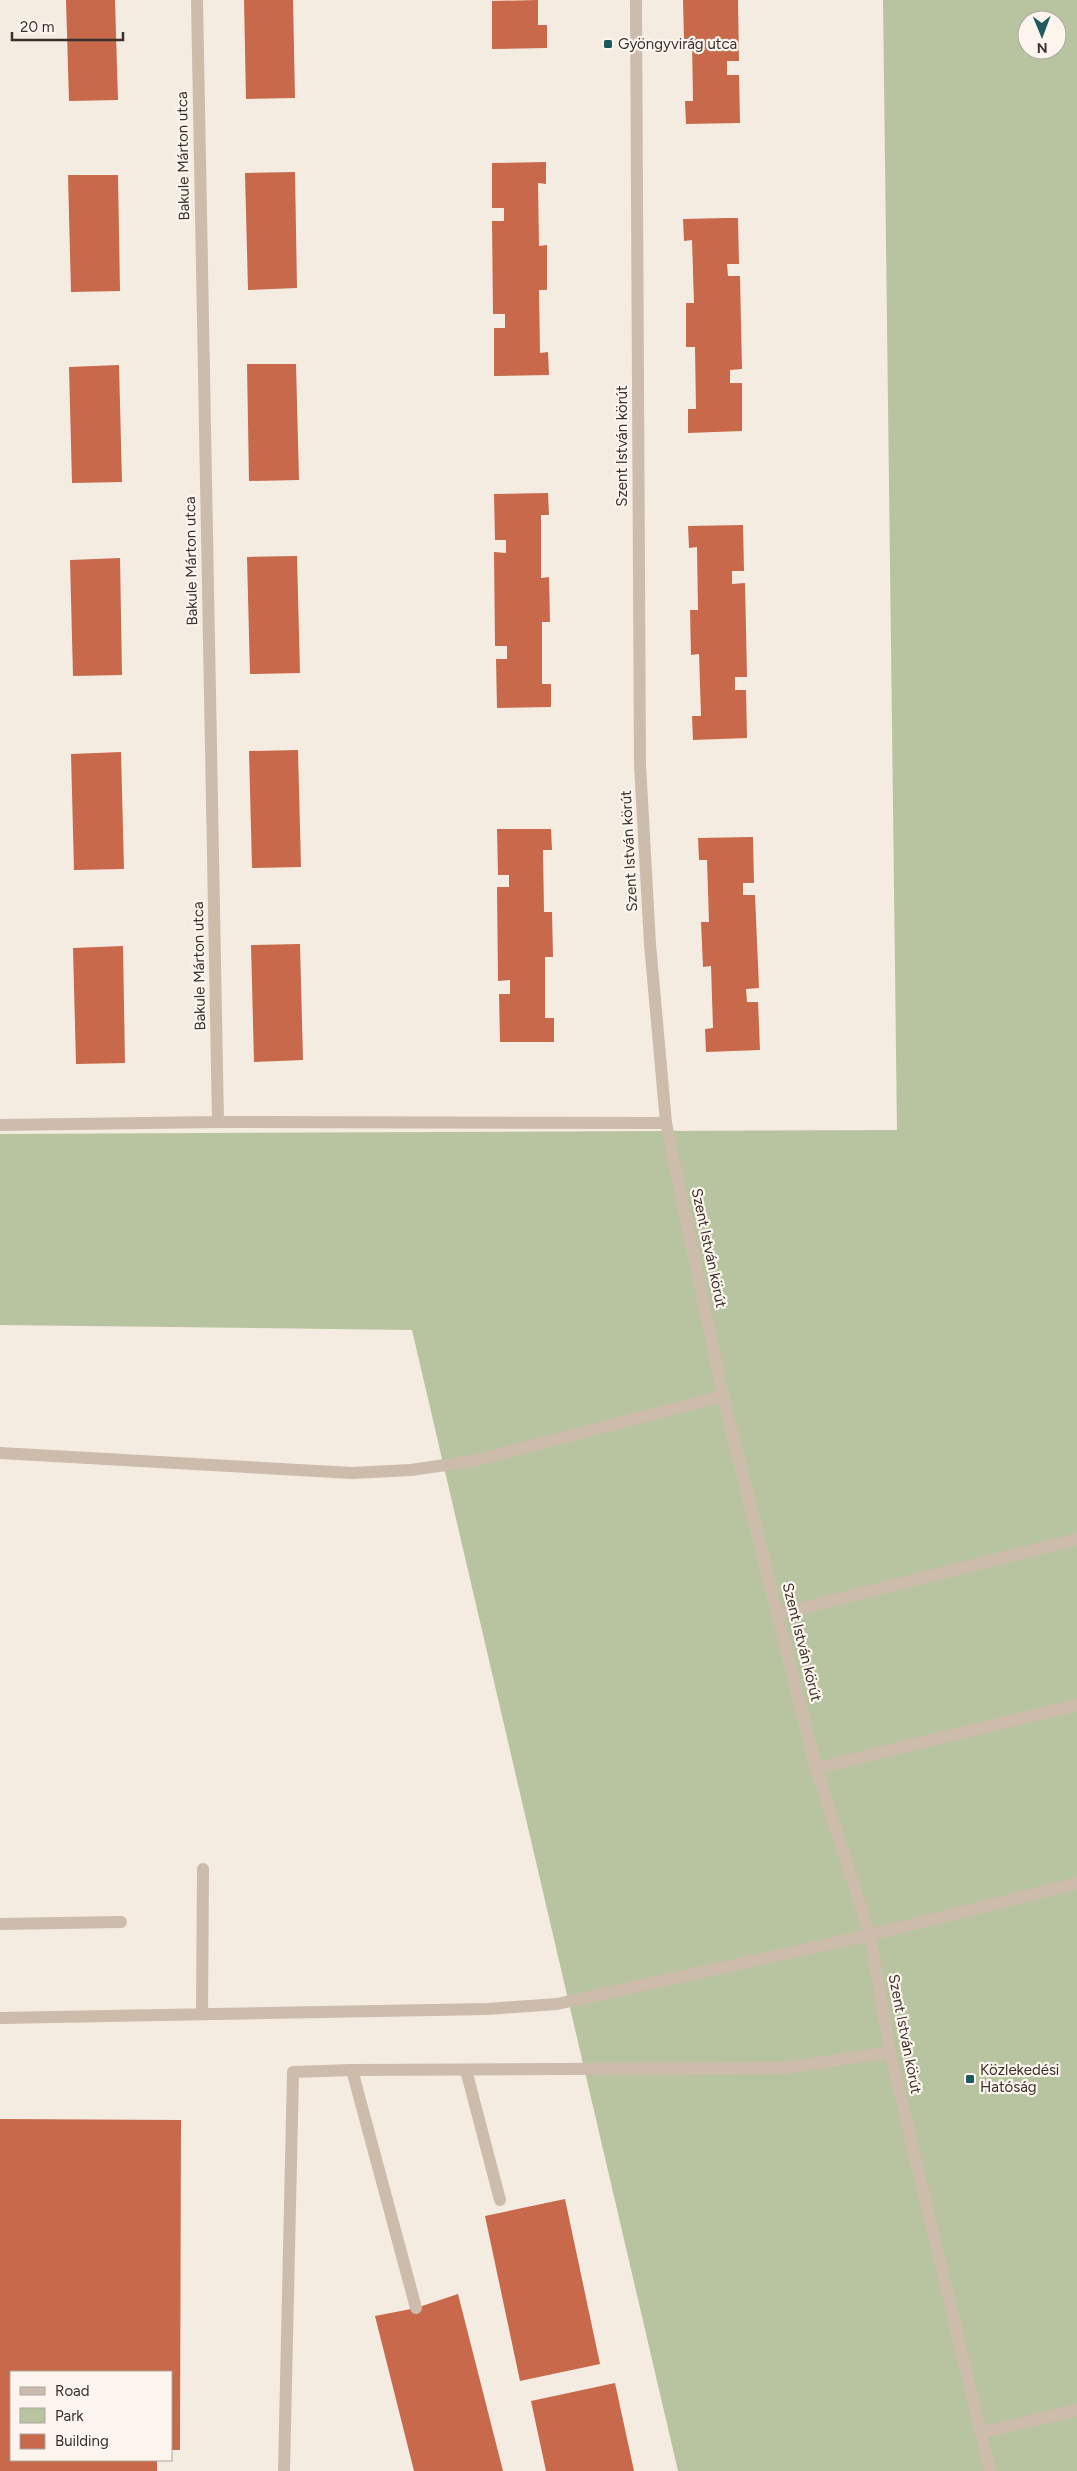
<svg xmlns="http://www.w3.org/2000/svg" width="1077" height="2471" font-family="Figtree,sans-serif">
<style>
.green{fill:#b8c4a0;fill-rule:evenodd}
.building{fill:#c8694b}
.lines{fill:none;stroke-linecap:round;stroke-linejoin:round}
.service{stroke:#cdbbac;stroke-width:12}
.minor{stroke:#cdbbac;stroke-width:12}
.tertiary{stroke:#cdbbac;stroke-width:12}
.poi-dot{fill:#1f5a5e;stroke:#fbf5ee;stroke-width:2}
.labels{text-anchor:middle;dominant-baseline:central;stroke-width:4.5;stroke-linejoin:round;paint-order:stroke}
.poi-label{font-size:15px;fill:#3b302b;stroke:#fbf5ee;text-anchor:start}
.street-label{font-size:15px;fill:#3b302b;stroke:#fbf5ee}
</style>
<rect width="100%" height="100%" fill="#f4ebe1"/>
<path class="green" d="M883,0h194v2471h-399l-266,-1141 -412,-5v-191l897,-4zM1027,20h30v30h-30z"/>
<path class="building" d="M66,0h49l3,100 -49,1z
M244,0h49l2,98 -49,1z
M538,0v25h9v23l-55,1v-48z
M683,0h55l1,61h-12v14h12l1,48 -54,1 -1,-23h8l-1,-62h-8z
M546,162v22l-8,-1 1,63 8,-1v45h-8l1,63 8,-1 1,23 -55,1v-48h11v-14h-12l-1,-93h12v-13h-12v-45z
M295,172l2,116 -49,2 -3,-117z
M68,175h50l2,116 -49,1z
M726,218h12l1,46h-12l1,12h12l2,93 -12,1v13h12v48l-54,2v-24h8l-1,-62h-9v-44h8l-2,-63 -8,1 -1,-22z
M247,364h49l3,116 -50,1z
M119,365l3,117 -50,1 -3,-116z
M548,493l1,22h-8v63l8,-1 1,45h-8v62h9v23l-54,1 -1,-49h11v-13h-12l-1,-94 12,1v-13h-11l-1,-46z
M743,525l1,46h-12v13l13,-1 2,94h-12v13h11l1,48 -54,2 -1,-24h9l-2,-62 -8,1 -1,-45h8l-1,-63 -8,1 -1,-22z
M297,556l3,117 -50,1 -3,-117z
M120,558l2,117 -49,1 -3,-116z
M298,750l3,117 -49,1 -3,-117z
M121,752l3,117 -50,1 -3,-116z
M497,829h54l1,21h-9l1,62h8l1,45h-8v61h9v24h-54l-1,-48h11v-14l-12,1 -1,-94h12v-12h-11z
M753,837l1,46h-11v12h12l4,93 -13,1 1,13h11l2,48 -54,2 -1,-23 8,-1 -2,-62 -8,1 -2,-45h8l-2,-62h-8l-1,-22z
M300,944l3,116 -49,2 -3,-117z
M123,946l2,117 -49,1 -3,-116z
M0,2119l181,1 -1,330h-9v-78h-160v88h146v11h-157z
M565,2199l35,165 -80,17 -35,-165z
M458,2294l45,177h-89l-39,-155 41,-8z
M615,2383l19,88h-88l-15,-70z"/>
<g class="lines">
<path class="service" d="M0,1453l352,20 59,-3 62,-9 250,-65
M778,1614l299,-75
M816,1768l261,-63
M0,1924l121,-2
M202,2014l1,-145
M0,2018l487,-9 70,-5 313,-69 207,-52
M352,2070l64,238
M466,2070l34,130
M980,2433l97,-23
M284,2471l9,-399 59,-2 432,-2 106,-16"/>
<path class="minor" d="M197,0l21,1122
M0,1125l218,-3 448,1"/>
<path class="tertiary" d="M636,0l4,765 10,179 16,179 57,273 93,372 54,167 20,117 100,419"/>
</g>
<g class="poi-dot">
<rect x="603" y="39" width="10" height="10" rx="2.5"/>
<rect x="965" y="2074" width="10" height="10" rx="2.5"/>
</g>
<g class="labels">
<g class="poi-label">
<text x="618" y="44">Gyöngyvirág utca</text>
<text x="980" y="2070">Közlekedési<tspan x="980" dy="17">Hatóság</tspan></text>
</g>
<g class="street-label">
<text transform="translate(183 156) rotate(-91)">Bakule Márton utca</text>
<text transform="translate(622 446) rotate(-90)">Szent István körút</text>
<text transform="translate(191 561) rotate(-91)">Bakule Márton utca</text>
<text transform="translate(629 851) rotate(-93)">Szent István körút</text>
<text transform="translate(199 966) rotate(-91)">Bakule Márton utca</text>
<text transform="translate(709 1248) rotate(78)">Szent István körút</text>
<text transform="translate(802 1642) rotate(76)">Szent István körút</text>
<text transform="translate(905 2034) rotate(79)">Szent István körút</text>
</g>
</g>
<rect x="10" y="2371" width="162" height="90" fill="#fbf5ee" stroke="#aea6a0"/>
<rect x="20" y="2387" width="25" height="8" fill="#cdbbac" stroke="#aea6a0"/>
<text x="55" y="2396" font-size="15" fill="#3b302b">Road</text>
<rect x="20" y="2408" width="25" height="15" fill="#b8c4a0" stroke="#aea6a0"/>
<text x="55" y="2421" font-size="15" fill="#3b302b">Park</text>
<rect x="20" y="2434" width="25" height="15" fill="#c8694b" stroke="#aea6a0"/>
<text x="55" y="2446" font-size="15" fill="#3b302b">Building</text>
<g transform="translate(1042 35) rotate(179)"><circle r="24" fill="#fbf5ee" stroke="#aea6a0"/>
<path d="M0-4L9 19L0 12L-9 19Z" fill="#1f5a5e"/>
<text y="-8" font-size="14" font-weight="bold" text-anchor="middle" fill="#3b302b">N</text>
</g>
<path d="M12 32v8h111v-8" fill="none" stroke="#3b302b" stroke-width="2.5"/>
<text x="20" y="32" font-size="15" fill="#3b302b" stroke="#fbf5ee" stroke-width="4" paint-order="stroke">20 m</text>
</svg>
